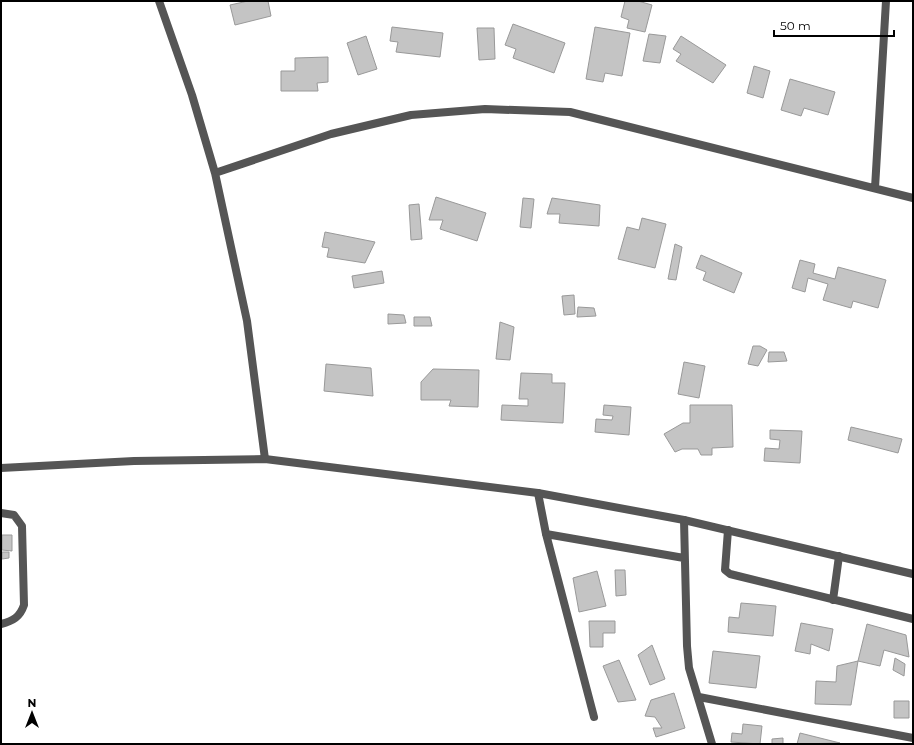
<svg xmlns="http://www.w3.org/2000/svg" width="914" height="745" font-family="Montserrat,sans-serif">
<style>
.building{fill:#c4c4c4;stroke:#999}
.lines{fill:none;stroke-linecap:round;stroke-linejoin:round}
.minor{stroke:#555;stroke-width:8}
.tertiary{stroke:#555;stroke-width:8}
</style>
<rect width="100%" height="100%" fill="#fff"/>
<path class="building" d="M248,1h20l3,15 -36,9 -5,-20z
M625,1h13l14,4 -7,27 -18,-4 2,-8 -8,-3z
M513,24l52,19 -11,30 -41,-15 3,-9 -11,-4z
M392,27l51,6 -3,24 -44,-5 2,-10 -8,-1z
M595,27l35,6 -8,43 -17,-3 -2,9 -17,-3z
M477,28h17l1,31 -16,1z
M649,34l17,2 -6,27 -17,-2z
M366,36l11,33 -19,6 -11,-32z
M681,36l45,29 -13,18 -37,-22 5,-7 -8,-5z
M328,57v25l-11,1 1,8h-37v-20h14v-13z
M754,66l16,5 -7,27 -16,-5z
M790,79l45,13 -7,23 -24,-7 -3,8 -20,-6z
M436,197l50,16 -9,28 -37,-12 3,-9h-14z
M523,198l11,1 -3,29 -11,-1z
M552,198l48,7 -1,21 -40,-3 1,-9h-13z
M419,204l3,35 -11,1 -2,-35z
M642,218l24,6 -11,44 -37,-9 9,-32 12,3z
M325,232l50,10 -10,21 -38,-6 2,-9 -7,-1z
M675,244l7,3 -6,33 -8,-1z
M701,255l41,18 -8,20 -31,-13 3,-8 -10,-4z
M800,260l15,4 -2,9 22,6 3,-12 48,13 -8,28 -25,-7 -2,7 -28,-8 5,-16 -20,-6 -3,14 -13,-4z
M382,271l2,12 -30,5 -2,-12z
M574,295l1,19 -11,1 -2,-19z
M578,307l16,1 2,8 -19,1z
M388,314l16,1 2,8 -18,1z
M414,317h16l2,9h-18z
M500,322l14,5 -4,33 -14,-1z
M753,346h7l7,4 -9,16 -10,-2z
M769,352h15l3,9 -19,1z
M684,362l21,4 -6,32 -21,-4z
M326,364l45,4 2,28 -49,-5z
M433,369l46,1 -1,37 -29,-1 2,-6h-30v-18z
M521,373l31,1v9h13l-2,40 -62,-3 1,-15 26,1v-7h-9z
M604,405l27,2 -2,28 -34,-3 1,-13 16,1 1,-4 -10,-1z
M690,405h42l1,42 -21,1v7h-11l-3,-6h-16l-7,3 -11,-18 19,-11h7z
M851,427l51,12 -4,14 -50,-13z
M770,430l32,1 -2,32 -36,-2 1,-13 14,1 1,-9 -10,-1z
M2,535h10v16l-10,-1z
M2,552h7v6l-7,1z
M615,570h10l1,25 -10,1z
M597,571l9,35 -27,6 -6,-34z
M741,603l35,3 -3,30 -45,-4 1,-15 10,1z
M589,621h26v12h-12v14h-13z
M801,623l32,6 -4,22 -18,-7 -1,10 -15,-3z
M867,624l39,11 3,22 -25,-7 -4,16 -22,-5z
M652,645l13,34 -15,6 -12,-30z
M713,651l47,5 -4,32 -47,-5z
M895,658l10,6 -1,12 -11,-6z
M619,660l17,40 -18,2 -15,-36z
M858,661l-7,44 -36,-1 1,-23 20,1 1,-16z
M674,693l11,35 -29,9 -3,-9h9l-7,-11 -10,-1 6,-16z
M894,701h15v17h-15z
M743,724l19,2 -2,18 -29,-2 1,-9 10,1z
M800,733l40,10 -43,1z
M783,738v6h-11v-5z"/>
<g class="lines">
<path class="minor" d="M159,1l33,94 23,78 32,148 18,138
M215,173l116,-39 80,-19 74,-6 85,3 343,86
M875,188l11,-187
M538,493l8,41 48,183
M1,513l13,2 8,11 2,79c-4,12 -11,16 -23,19
M684,520l3,126 2,22 23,76
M728,530l-3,40 5,4 183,45
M546,534l138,24
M833,600l6,-44
M699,697l214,41"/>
<path class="tertiary" d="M1,468l133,-7 131,-2 273,34 146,27 229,54"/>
</g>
<rect width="914" height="745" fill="none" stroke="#000000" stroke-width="4"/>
<g transform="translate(32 713)" stroke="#ffffff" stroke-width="3" paint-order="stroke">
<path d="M0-3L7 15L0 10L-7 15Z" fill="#000000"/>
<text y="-6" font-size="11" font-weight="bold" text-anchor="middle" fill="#000000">N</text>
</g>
<path d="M774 30v6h120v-6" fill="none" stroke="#000000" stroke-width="2"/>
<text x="780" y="30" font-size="12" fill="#000000" stroke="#ffffff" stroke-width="3" paint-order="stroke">50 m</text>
</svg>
